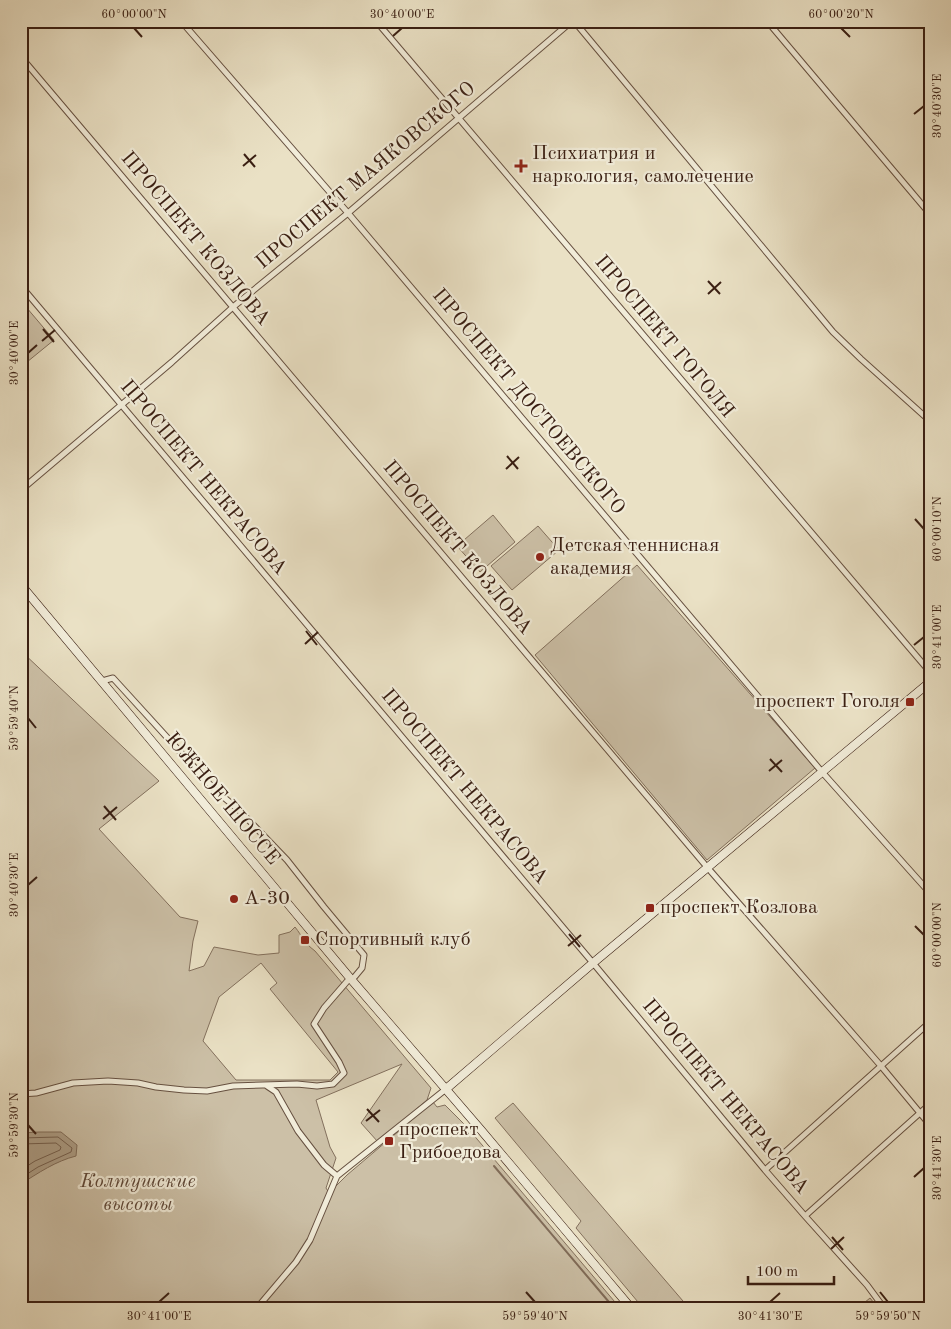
<svg xmlns="http://www.w3.org/2000/svg" width="951" height="1329" font-family="'Old Standard TT',serif">
<style>
.green{fill:#ccc0a7;stroke:#83705d;fill-rule:evenodd}
.water{fill:#ae9f88;stroke:#806c59}
.lines{fill:none;stroke-linecap:round;stroke-linejoin:round}
.shore{stroke:#745f4e;stroke-width:1}
.stream{stroke:#806c59;stroke-width:2}
.street-casing{stroke:#665040;stroke-width:7}
.secondary-casing{stroke:#3a1f13;stroke-width:9}
.street{stroke:#f1ecd9;stroke-width:5}
.secondary{stroke:#f1ecd9;stroke-width:8}
.ticks{fill:none;stroke:#3a1f13;stroke-width:2}
.poi-dot{fill:#8f2418;stroke:#f1ecd9;stroke-width:2}
.labels{text-anchor:middle;dominant-baseline:central;stroke-width:4.5;stroke-linejoin:round;paint-order:stroke}
.poi-label{font-size:20px;fill:#3a1f13;stroke:#f1ecd9;text-anchor:start}
.street-label{font-size:20px;fill:#3a1f13;stroke:#f1ecd9}
.park-label{font-size:20px;font-style:italic;fill:#5e4738;stroke:#f1ecd9}
.neatline{fill:none;stroke:#3a1f13;stroke-width:2}
.ticks-label{font-size:12px;text-anchor:middle;fill:#3a1f13}
</style>
<rect width="100%" height="100%" fill="#eae1c5"/>
<filter id="stains"><feTurbulence type="fractalNoise" baseFrequency=".004" numOctaves="4"/><feColorMatrix values="0 0 0 0 .2 0 0 0 0 .09 0 0 0 0 .02 0 0 0 .5 -.17"/></filter>
<radialGradient id="worn" r=".72"><stop offset=".6" stop-color="#630" stop-opacity="0"/><stop offset="1" stop-color="#630" stop-opacity=".3"/></radialGradient>
<path class="green" d="M21,301l33,39 -27,22 -6,-7z
M493,515l22,27 -35,30 -23,-26z
M538,526l21,24 -47,40 -21,-24z
M637,565l178,203 -108,92 -172,-205z
M21,651l138,130 -60,48 81,88 18,4 -5,20 -4,30 15,-5 10,-19 44,8 21,-2v-18l11,-3 5,-5c8,10 8,15 20,24l116,137 -4,12 -49,42 -17,-19 41,-59 -86,36 14,47 6,11 -10,30 3,5 18,-18 86,-73 4,5 8,-2 21,21 154,182h-599zM261,963l16,20 -7,6 68,83 -8,8h-94l-33,-39 16,-44z
M513,1103l176,205h-46l-67,-80 5,-7 -86,-103z
M870,1298l8,10h-20z"/>
<path class="water" d="M39,1132h22l16,13 -1,11c-20,5 -38,17 -55,28v-51z"/>
<g class="lines">
<path class="shore" d="M21,1138l37,-1 14,11 -1,4 -33,15 -17,11
M21,1144l35,-1 5,4 -1,3 -25,11 -14,9"/>
<path class="stream" d="M494,1166l120,142"/>
<g class="street-casing">
<path id="street" d="M181,21l167,192 474,559 108,121
M376,21l554,651
M574,21l259,311 28,27 69,62
M767,21l163,193
M21,57l686,810 174,199 49,59
M21,286l572,677 172,207 40,46 62,69 17,23
M21,490l151,-128 61,-55 115,-94 224,-192
M102,681l11,-3 102,112 24,20 48,50 37,47 40,48 -2,13 -10,12
M267,1086l9,6 22,39 26,34 13,11
M21,1094l15,-1 37,-10 35,-2 30,2 18,4 28,3 23,1 26,-5 64,-2 20,2 16,-2 11,-11 -5,-11 -25,-38 10,-16 26,-30
M765,1170l165,-148
M805,1216l125,-112
M257,1308l39,-46 14,-22 27,-64 109,-87"/>
</g>
<g class="secondary-casing">
<path id="secondary" d="M21,585l329,393 131,152 150,178
M446,1089l147,-126 337,-281"/>
</g>
<use href="#street" class="street"/>
<use href="#secondary" class="secondary"/>
</g>
<path class="ticks" d="M134,28l8,9M841,28l9,9M393,36l9,-8M914,114l10,-8M244,154l11,13M243,166l13,-11M708,281l12,13M708,294l13,-12M43,329l11,13M42,341l13,-11M28,353l9,-8M507,456l11,13M506,469l13,-12M915,519l9,10M306,631l11,14M305,644l13,-12M914,645l10,-8M28,718l8,10M770,759l12,13M769,771l13,-11M104,806l12,14M103,819l14,-12M28,885l9,-8M915,926l9,9M569,934l11,13M568,946l13,-11M367,1109l12,13M366,1121l14,-11M28,1125l8,9M914,1177l10,-9M832,1237l11,13M831,1249l13,-12M526,1292l9,10M880,1292l8,10M159,1302l10,-9M770,1302l10,-9"/>
<g class="poi-dot">
<path d="M518.5 158.5h5v5h5v5h-5v5h-5v-5h-5v-5h5z"/>
<circle cx="540" cy="557" r="5"/>
<rect x="905" y="697" width="10" height="10" rx="2.5"/>
<circle cx="234" cy="899" r="5"/>
<rect x="645" y="903" width="10" height="10" rx="2.5"/>
<rect x="300" y="935" width="10" height="10" rx="2.5"/>
<rect x="384" y="1136" width="10" height="10" rx="2.5"/>
</g>
<g class="labels">
<g class="poi-label">
<text x="532" y="154">Психиатрия и<tspan x="532" dy="23">наркология, самолечение</tspan></text>
<text x="550" y="546">Детская теннисная<tspan x="550" dy="23">академия</tspan></text>
<text x="900" y="702" text-anchor="end">проспект Гоголя</text>
<text x="244" y="899">А-30</text>
<text x="660" y="908">проспект Козлова</text>
<text x="315" y="940">Спортивный клуб</text>
<text x="399" y="1130">проспект<tspan x="399" dy="23">Грибоедова</tspan></text>
</g>
<g class="street-label">
<text transform="translate(366 176) rotate(-40)">ПРОСПЕКТ МАЯКОВСКОГО</text>
<text transform="translate(195 239) rotate(50)">ПРОСПЕКТ КОЗЛОВА</text>
<text transform="translate(664 337) rotate(50)">ПРОСПЕКТ ГОГОЛЯ</text>
<text transform="translate(528 402) rotate(50)">ПРОСПЕКТ ДОСТОЕВСКОГО</text>
<text transform="translate(203 478) rotate(50)">ПРОСПЕКТ НЕКРАСОВА</text>
<text transform="translate(457 548) rotate(50)">ПРОСПЕКТ КОЗЛОВА</text>
<text transform="translate(464 787) rotate(50)">ПРОСПЕКТ НЕКРАСОВА</text>
<text transform="translate(222 799) rotate(50)">ЮЖНОЕ ШОССЕ</text>
<text transform="translate(725 1097) rotate(50)">ПРОСПЕКТ НЕКРАСОВА</text>
</g>
<g class="park-label">
<text x="138" y="1182">Колтушские<tspan x="138" dy="23">высоты</tspan></text>
</g>
</g>
<rect width="951" height="1329" fill="none" stroke="#eae1c5" stroke-width="55"/>
<path d="M748 1276v8h86v-8" fill="none" stroke="#3a1f13" stroke-width="2.5"/>
<text x="756" y="1276" font-size="15" fill="#3a1f13" stroke="#f1ecd9" stroke-width="4" paint-order="stroke">100 m</text>
<rect x="28" y="28" width="896" height="1274" class="neatline"/>
<g class="ticks-label">
<text x="134" y="18">60°00'00"N</text>
<text x="402" y="18">30°40'00"E</text>
<text x="841" y="18">60°00'20"N</text>
<text transform="translate(937 106) rotate(-90)" y="4">30°40'30"E</text>
<text transform="translate(14 353) rotate(-90)" y="4">30°40'00"E</text>
<text transform="translate(937 529) rotate(-90)" y="4">60°00'10"N</text>
<text transform="translate(937 637) rotate(-90)" y="4">30°41'00"E</text>
<text transform="translate(14 718) rotate(-90)" y="4">59°59'40"N</text>
<text transform="translate(14 885) rotate(-90)" y="4">30°40'30"E</text>
<text transform="translate(937 935) rotate(-90)" y="4">60°00'00"N</text>
<text transform="translate(14 1125) rotate(-90)" y="4">59°59'30"N</text>
<text transform="translate(937 1168) rotate(-90)" y="4">30°41'30"E</text>
<text x="159" y="1320">30°41'00"E</text>
<text x="535" y="1320">59°59'40"N</text>
<text x="770" y="1320">30°41'30"E</text>
<text x="888" y="1320">59°59'50"N</text>
</g>
<rect width="100%" height="100%" filter="url(#stains)"/>
<rect width="100%" height="100%" fill="url(#worn)"/>
</svg>
